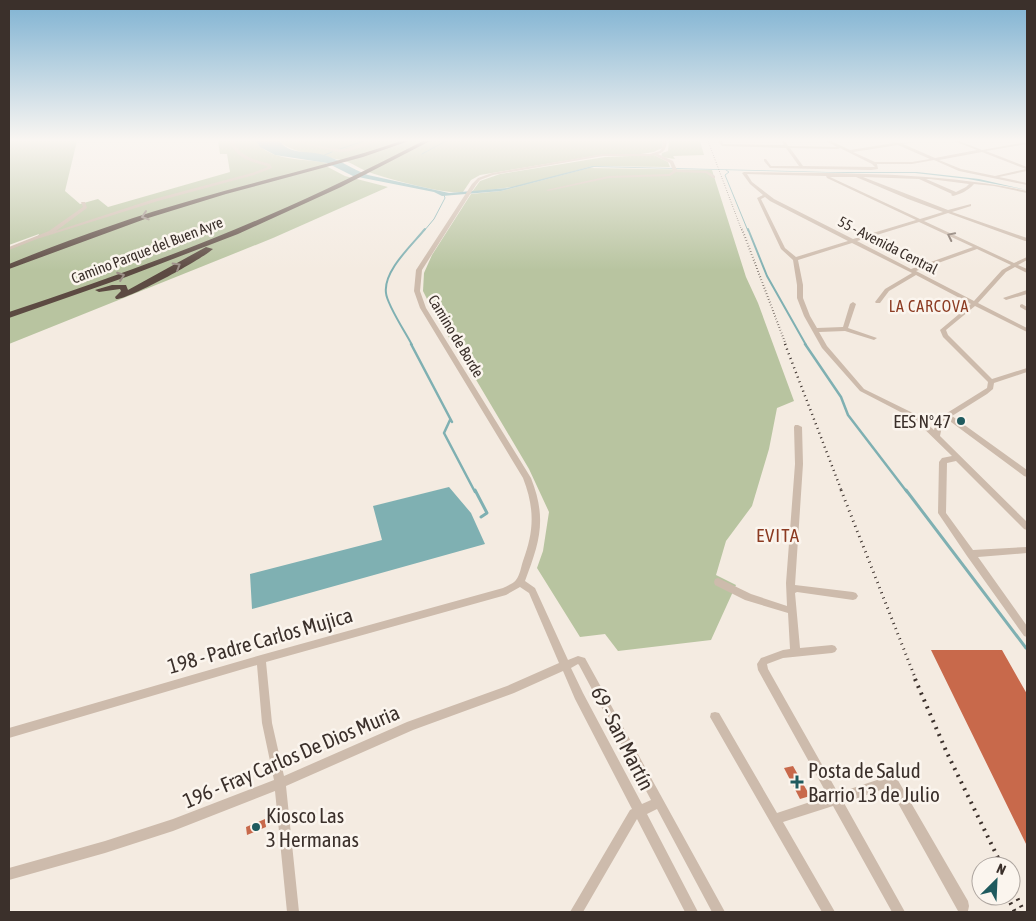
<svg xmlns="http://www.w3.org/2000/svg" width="1036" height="921" font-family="'Asap Condensed',sans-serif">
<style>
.green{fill:#b8c4a0}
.water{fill:#7fb0b2}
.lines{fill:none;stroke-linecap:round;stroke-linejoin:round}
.stream-far3{stroke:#7fb0b2;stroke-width:1}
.stream-far2{stroke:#7fb0b2;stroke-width:2}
.stream-far1{stroke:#7fb0b2;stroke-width:2.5}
.stream{stroke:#7fb0b2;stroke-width:3}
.building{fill:#c8694b}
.minor{fill:#cdbbac;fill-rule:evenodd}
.highway{fill:#5c4a42;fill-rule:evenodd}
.rail-far4{stroke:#3b302b;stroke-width:1;stroke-dasharray:0.5 2;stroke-linecap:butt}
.rail-far3{stroke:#3b302b;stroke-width:2;stroke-dasharray:0.5 2.5;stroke-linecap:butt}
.rail-far2{stroke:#3b302b;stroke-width:2.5;stroke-dasharray:1 4;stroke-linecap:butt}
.rail-far1{stroke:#3b302b;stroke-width:3;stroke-dasharray:1 4.5;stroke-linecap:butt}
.rail{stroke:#3b302b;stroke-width:4;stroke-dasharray:2 5.5;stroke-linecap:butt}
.oneway{stroke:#9c8e87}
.oneway2{stroke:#7d6f65}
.poi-dot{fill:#1f5a5e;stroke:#fbf5ee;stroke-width:2}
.labels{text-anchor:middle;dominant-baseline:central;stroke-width:5;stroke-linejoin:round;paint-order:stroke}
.far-street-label{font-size:15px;fill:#3b302b;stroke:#fbf5ee}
.far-quarter-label{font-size:16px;letter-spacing:1px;fill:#8c3b22;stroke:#fbf5ee}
.poi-label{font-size:18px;fill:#3b302b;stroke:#fbf5ee;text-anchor:end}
.neighbourhood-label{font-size:19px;letter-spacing:1px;fill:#8c3b22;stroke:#fbf5ee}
.near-street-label{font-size:21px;fill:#3b302b;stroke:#fbf5ee}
.near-poi-label{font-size:21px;fill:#3b302b;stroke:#fbf5ee;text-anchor:start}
</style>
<rect width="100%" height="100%" fill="#f4ebe1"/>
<path class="green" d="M9,141h68l-12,50 15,13 18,-5 10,8 122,-35 -3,-18h-7l-2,-13h38c13,21 49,17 71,22l-3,2 21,11 43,11 -115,51 -264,106v-95l28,-11 2,-4 -30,11z
M280,141h383l-1,7 -8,4 -13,2h-35l-126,21 -9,5 -8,12c-16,3 -80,-14 -97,-21 -7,-3 -14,-8 -21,-10 -15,-4 -57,-8 -65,-20z
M669,141h31l4,14 -31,1 2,3 -14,-2 1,-4 6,-2z
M654,155l14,7 2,5 -78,-1 -72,20 -48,6 8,-11 20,-7 105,-17z
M589,168l123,2 34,107 12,26 36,98 -17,7 -8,41 -17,57 -26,35 -10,34 20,10 -25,55 -93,11 -13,-17 -25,3 -43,-69 6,-17 6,-39 -20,-43 -54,-91 -38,-59 -14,-28 1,-18 8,-18 39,-61 30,-3z"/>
<path class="water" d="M256,141h24c8,13 27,10 40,13 18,4 31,15 48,21l81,18 58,-5 85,-22 237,6h88l62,7 48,11 -59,-11 -53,-6h-68l-253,-6 -93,24 -59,5 -8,-4 -81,-16 -26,-13 -52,-8 -15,-8z
M449,487l22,26 14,31 -233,65 -2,-35 132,-34 -9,-34z"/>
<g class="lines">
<path class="stream-far3" d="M337,150l27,-9
M422,154l24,-13
M322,156l10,-4
M726,170l3,2 -4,3 23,56
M424,231l10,-12 11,-21 -1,-3"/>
<path class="stream-far2" d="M748,229l19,47 39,69
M412,345c-6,-12 -25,-40 -26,-52 -3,-22 26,-48 39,-64"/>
<path class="stream-far1" d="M411,344l41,78
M805,344l36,53 7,18 59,77
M450,420l-6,13 31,59"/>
<path class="stream" d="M475,490l12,23 -6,4
M906,490l120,158"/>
</g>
<path class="building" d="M931,650h71l25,44v152z
M793,766l17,30 -10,3 -16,-31z
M265,819l1,8 -19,8 -1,-8z"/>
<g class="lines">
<path class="minor" d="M229,141h4c7,16 22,19 37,23l2,4 -18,7 -96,26 -121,38 -28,11v-3l40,-16 34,-24 -2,-5h4l2,6 -31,23 98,-32 98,-26 16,-6 -1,-1c-16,-4 -31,-8 -38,-25z
M292,141h7c14,3 34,10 48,8 10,-2 20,-8 31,-8l-28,10 -11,1z
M663,141h4c-1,7 -2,11 -9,13l15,7 4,9 30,1 8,5v2h-2l-7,-5 -30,-1 -6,4 -61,2 -61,13 -2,-1 63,-14 60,-2 4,-3 -3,-8 -16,-8 -4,1h-47l-110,19 -13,5 -4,5 -54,85 -2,21 6,17 105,170c16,41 9,63 -6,103l10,7 33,72 10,-4 7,2 140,254h-13l-55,-103 -10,5 51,98h-13l-48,-93 -54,93h-13l60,-102 2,-1 -57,-110 -12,-28 -49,22 -101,37 -127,56 13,126h-12l-12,-121 -102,40 -68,22 -96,27v-12l96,-27 68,-22 101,-39 -12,-57 -5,-58 -248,73v-10l252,-73 242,-67c4,-2 11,-5 13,-8 4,-5 5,-13 7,-19 11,-30 12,-52 0,-83l-103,-170 -6,-17 2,-21 56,-86 6,-6 14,-5 111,-19h47l10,-3 2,-3zM520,587l9,6 30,70 -52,23 -100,36 -123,54 -12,-53 -6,-61 240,-67zM578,664l1,1 72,135 -9,4 -59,-111 -12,-25z
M718,141h4l1,3 61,1 -3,-4h4l3,5 49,1 -11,-6h5l19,9 44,-7 -4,-2 9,2 20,-2 -16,3 32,14 42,-8 -23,-9h5l23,9 45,-8v2l-41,7 41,16v4l-28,6 28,6v2l-68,-14 -25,-11 -22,4h-35l1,5 -7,1 -101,-2 -6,-7v-2h2l5,7h28l-13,-18 -64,-2zM898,145l32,14 -18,3h-37l-22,-10zM790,148l48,1 2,-1 32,16 3,3 -72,-1zM982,152l44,17 -31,7 -34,-7 -22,-9z
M744,172c94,2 191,-1 283,19v2l-33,-7 -20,-2c-6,7 -14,10 -21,12l-2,-1 1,-1 -33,-15 -56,-2 85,33 23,-6v2l-19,6 75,26v3h-2l-77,-28 -24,8 90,42 13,-6v3l-9,5 9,4v4l-12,-6 -9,5 -28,31 49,25v4l-52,-26 -29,24 2,5 44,44 35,-11v4l-33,11 -1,6 -6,5 -35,22 75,54v7l-3,-1 -77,-57 -4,2 -3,15 87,86v8l-3,-1 -68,-68 -9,2 -1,50 27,37 54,-3v6l-49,4 49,69v11l-3,-1 -57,-80 -29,-43 1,-51 3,-4 10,-2 -38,-37 -54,-28 -38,-43 -18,-32 -7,-18v-13l-4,-25 -12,-11 -24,-51 6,-3 -13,-11 -8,-11zM747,174l79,2 1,2 89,42 -63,19 -79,-40 -22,-17zM830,177h26l52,22 35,13 -23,7zM926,179h4l39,5 -3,3 -10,5zM765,197l5,4 78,40 -52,16 -11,-9 -24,-49zM919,222l54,25 -62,22 -54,-28zM852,243l60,30 -27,16 -10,13 1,1h4l9,-12 27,-16 55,29 -31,26 3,7 45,45 -1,6 -40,25h-3l-5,5 -20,-2 -55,-27 -37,-43 -8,-14 26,-1 29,9 3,-2 -29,-10 8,-24 -3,-2 -3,2 -7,23 -26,1 -7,-12 -7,-18v-13l-5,-25zM977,249l34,16 -9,5 -28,31 -58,-30zM924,421l12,1 -2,8z
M1027,290v4l-21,6 -3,-2z
M1022,304l5,3v4l-7,-4v-2z
M795,425h3l4,2 1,37 -8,121 58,7 3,1 2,3 -2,3 -3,1 -56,-8 -2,1 5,55 32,-3 3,1 2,3 -2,3 -3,1 -49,5 -16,6 1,5 70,124 54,-18 4,2 72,124 1,5 -1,5 -5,1 -5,-1 -69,-124 -45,16 61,109h-13l-59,-106 -50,16 52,90h-13l-112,-195 1,-4 4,-1 4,1 58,100 51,-17 -70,-126 -1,-6 4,-6 22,-8 7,-1 -2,-36 -43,-13 -30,-15 -1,-3 1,-3 3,-1 33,16 36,12 -1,-23 9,-119 -1,-37z"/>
<path class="highway" d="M401,141h8l-46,16 -137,37 -81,25 -136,50v-5c61,-25 123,-47 187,-65 68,-20 138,-35 205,-58z
M423,141h7l-89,46 -103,47 -112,43 -117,41v-6c87,-29 175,-60 260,-97 52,-22 103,-48 154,-74z
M206,247l7,2c-11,10 -85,51 -97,50l-1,-2 6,-6 -1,-2 -21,3 -4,-2 17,-5h14l2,5z"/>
<path class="rail-far4" d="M708,141l34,90"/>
<path class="rail-far3" d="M742,229l44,116"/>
<path class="rail-far2" d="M785,344l57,148"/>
<path class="rail-far1" d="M841,490l75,190"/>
<path class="rail" d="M915,679l32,74 55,113
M1011,885l13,27
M1007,896l8,16"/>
</g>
<defs><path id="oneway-chevron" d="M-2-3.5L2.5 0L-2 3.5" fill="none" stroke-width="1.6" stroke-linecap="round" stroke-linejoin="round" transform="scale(1.25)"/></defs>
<g class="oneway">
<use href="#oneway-chevron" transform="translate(145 216) rotate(162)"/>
<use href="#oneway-chevron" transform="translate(177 266) rotate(-31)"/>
<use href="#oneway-chevron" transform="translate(121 276) rotate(-20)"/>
</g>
<use class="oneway2" href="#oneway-chevron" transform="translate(951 236) rotate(-154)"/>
<linearGradient id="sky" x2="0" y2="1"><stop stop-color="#7eb2d2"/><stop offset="0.52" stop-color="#faf6f2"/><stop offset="1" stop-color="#faf6f2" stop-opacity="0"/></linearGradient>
<rect width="1036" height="270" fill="url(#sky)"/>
<g class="poi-dot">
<circle cx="961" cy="421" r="5"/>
<path d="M794.5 774.5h5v5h5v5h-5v5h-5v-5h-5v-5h5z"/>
<circle cx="256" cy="827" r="5"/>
</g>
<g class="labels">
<g class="far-street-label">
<text transform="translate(888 245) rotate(27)">55 - Avenida Central</text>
<text transform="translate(147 250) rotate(-21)">Camino Parque del Buen Ayre</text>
<text transform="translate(456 336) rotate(59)">Camino de Borde</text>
</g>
<g class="far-quarter-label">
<text x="929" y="306">LA CARCOVA</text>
</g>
<g class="poi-label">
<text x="951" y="421">EES N°47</text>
</g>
<g class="neighbourhood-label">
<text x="778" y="535">EVITA</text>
</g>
<g class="near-street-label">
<text transform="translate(260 640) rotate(-16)">198 - Padre Carlos Mujica</text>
<text transform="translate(623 738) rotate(63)">69 - San Martín</text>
<text transform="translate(291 756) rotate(-23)">196 - Fray Carlos De Dios Muria</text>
</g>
<g class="near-poi-label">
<text x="808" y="770">Posta de Salud<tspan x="808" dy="24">Barrio 13 de Julio</tspan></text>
<text x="266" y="815">Kiosco Las<tspan x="266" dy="24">3 Hermanas</tspan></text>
</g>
</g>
<rect width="1036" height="921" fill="none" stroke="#3b302b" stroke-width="20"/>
<g transform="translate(996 881) rotate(24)"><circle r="24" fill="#fbf5ee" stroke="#aea6a0"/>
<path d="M0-4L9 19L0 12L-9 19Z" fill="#1f5a5e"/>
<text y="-8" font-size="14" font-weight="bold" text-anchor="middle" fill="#3b302b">N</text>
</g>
</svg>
